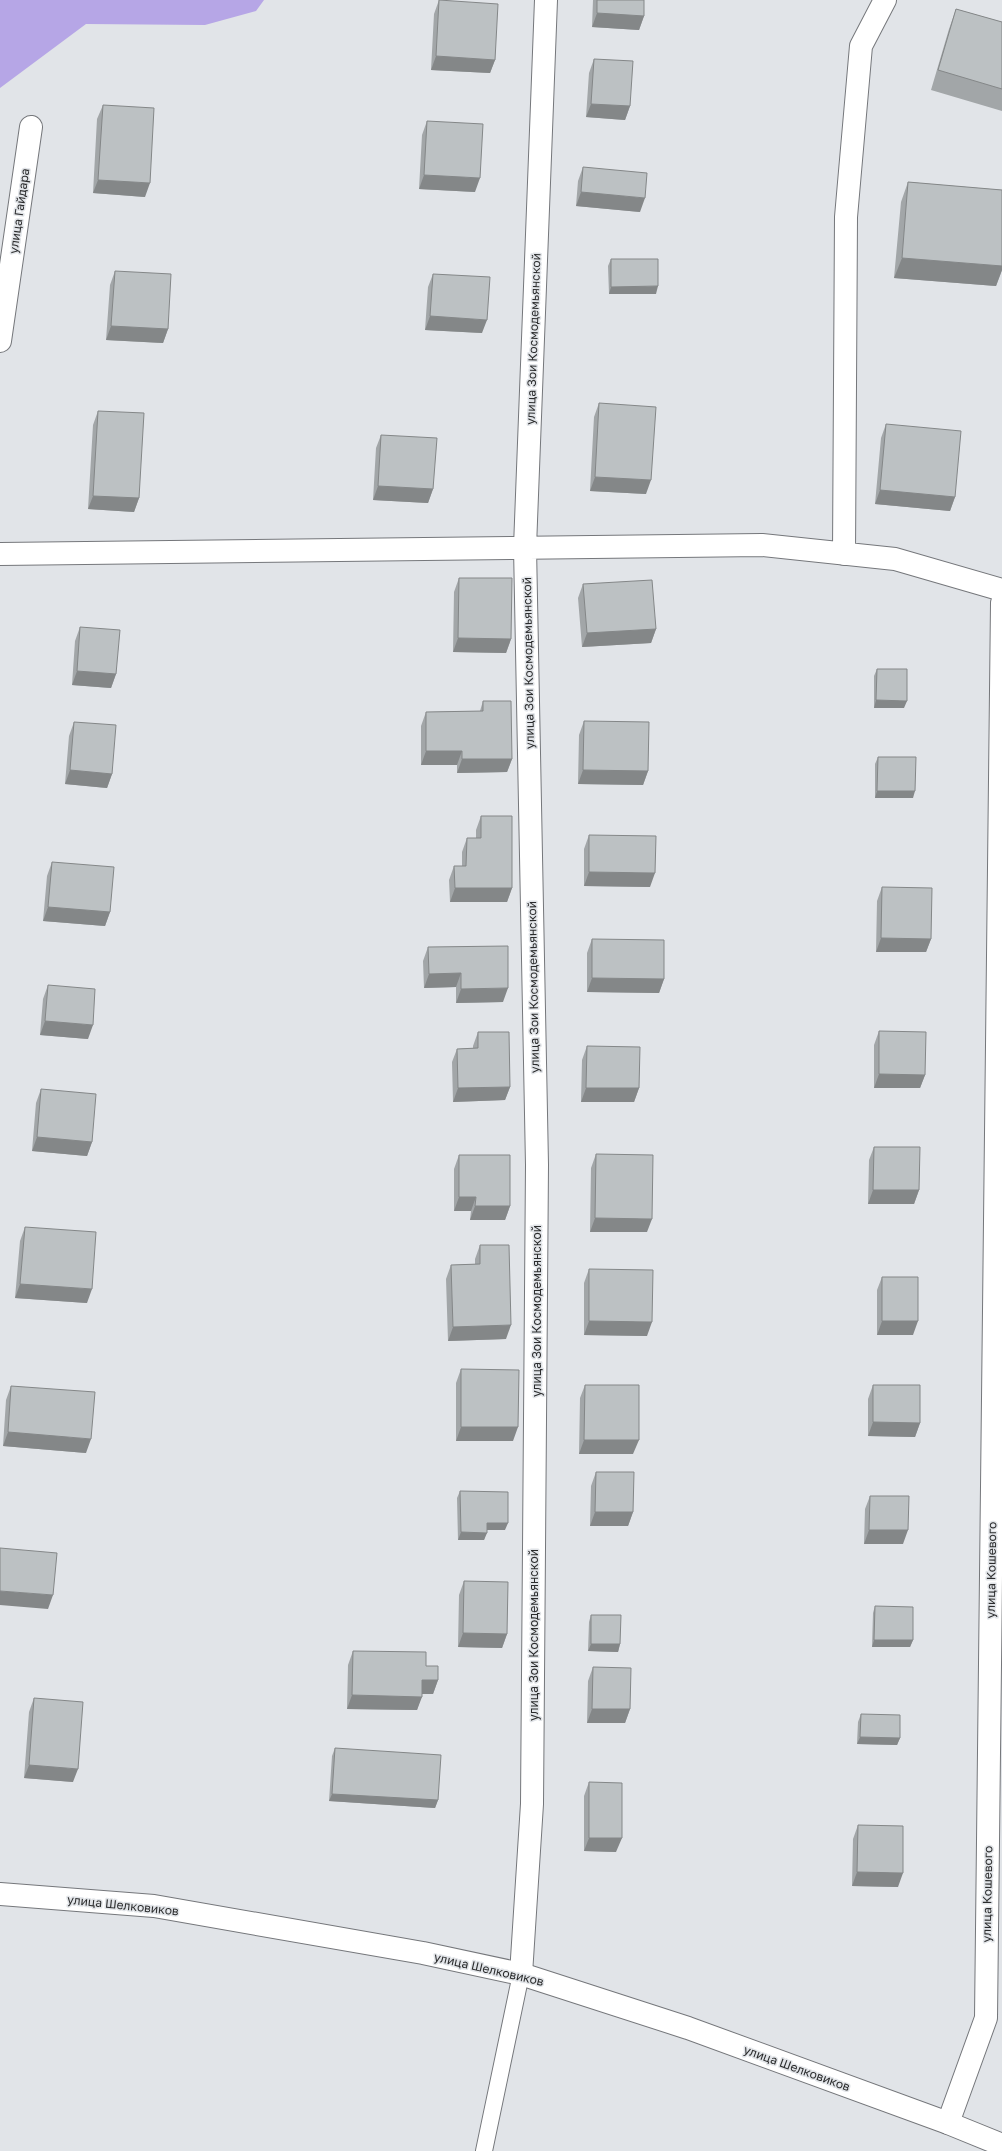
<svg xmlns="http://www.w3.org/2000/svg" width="1002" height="2151" font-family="'Golos Text',sans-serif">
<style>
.green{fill:#b6a6e6}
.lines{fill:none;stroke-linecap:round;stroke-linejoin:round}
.service-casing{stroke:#75777b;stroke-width:18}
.minor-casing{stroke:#75777b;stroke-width:24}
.tertiary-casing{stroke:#75777b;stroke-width:24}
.service{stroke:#fff;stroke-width:16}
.minor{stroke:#fff;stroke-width:22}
.tertiary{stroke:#fff;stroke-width:22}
.wall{fill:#a2a6a8}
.shaded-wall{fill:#848788}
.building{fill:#bcc1c3;stroke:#848788}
.labels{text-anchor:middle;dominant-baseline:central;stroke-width:3;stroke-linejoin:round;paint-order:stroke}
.street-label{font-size:12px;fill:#2b2c2d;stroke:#e1e4e8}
</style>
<rect width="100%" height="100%" fill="#e1e4e8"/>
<path class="green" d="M0,0h264l-8,11 -51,14 -119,-1 -86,64z"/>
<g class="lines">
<g class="service-casing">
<path id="service" d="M484,2151l37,-177"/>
</g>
<g class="minor-casing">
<path id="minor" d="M0,341l31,-214
M0,554l762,-9 133,14 107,31
M844,554l2,-337 15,-171 24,-46
M521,1974l11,-170 5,-639 -12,-618 21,-547
M948,2123l38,-105 16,-1415"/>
</g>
<g class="tertiary-casing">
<path id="tertiary" d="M0,1894l154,12 269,47 98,21 167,54 260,95 54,22"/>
</g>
<use href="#service" class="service"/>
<use href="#minor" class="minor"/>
<use href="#tertiary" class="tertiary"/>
</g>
<path class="wall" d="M439,0l56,60 -5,13 -59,-3 3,-56z
M593,0h51v16l-5,14 -47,-3z
M956,9l46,13v89l-71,-21 18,-61z
M594,59l36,47 -5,14 -39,-3 3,-44z
M103,105l42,92 -52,-4 4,-74z
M427,121l48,71 -56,-3 3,-54z
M583,167l57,45 -64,-6 2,-25z
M908,182l94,8v80l-6,16 -102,-8 7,-76z
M611,259l45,35h-47l-1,-28z
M115,271l53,58 -5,14 -57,-3 4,-55z
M433,274l49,59 -57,-3 3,-43z
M599,403l47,91 -56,-3 4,-74z
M98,411l41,87 -5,14 -46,-3 5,-84z
M886,424l69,73 -5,14 -75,-7 6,-66z
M381,435l52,54 -5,14 -55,-3 3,-52z
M459,578l52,61 -5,14 -53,-1 1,-60z
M583,584l73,45 -5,14 -69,4 -4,-49z
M80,627l36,47 -5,14 -39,-3 3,-44z
M877,669l27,39h-30v-32z
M483,701l29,58 -5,13 -50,1v-8h-36v-39l5,-14 54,-1z
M584,721l64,50 -5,14 -65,-1 1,-49z
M74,722l38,52 -5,14 -42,-4 4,-48z
M878,757l35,41h-38v-34z
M481,816l31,72 -5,14h-57l-1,-22 5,-14h8v-14l5,-14h9v-8z
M589,835l61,52 -66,-1v-37z
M52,862l58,50 -5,14 -62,-5 4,-45z
M882,887l49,52 -5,13h-50l1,-51z
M592,939l72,40 -5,14 -72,-1v-39z
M428,947l75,55 -47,1v-16l-32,1 -1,-27z
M48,985l40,54 -48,-4 3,-36z
M879,1031l46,44 -5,13h-46v-43z
M478,1032l32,55 -5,13 -52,2 -1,-40 5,-13 16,-1v-2z
M587,1046l52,42 -5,14h-53l1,-42z
M41,1089l51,53 -5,14 -55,-5 4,-48z
M874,1147l45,43 -5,14h-46l1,-44z
M596,1154l51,78h-57l1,-64z
M459,1155l51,51 -5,14h-35l1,-9h-17v-42z
M25,1227l62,76 -72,-5 5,-57z
M480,1245l26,94 -58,2 -2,-62 5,-14 24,-1v-5z
M589,1269l58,67 -63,-1v-52z
M882,1277l31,58h-36v-45z
M461,1369l52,72h-57v-58z
M585,1385l48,69h-54l1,-56z
M873,1385l47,38 -5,14 -47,-1v-37z
M11,1386l75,67 -83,-7 3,-46z
M596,1472l37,40 -5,14h-38l1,-40z
M460,1491l45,39h-18l-3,10h-26l-1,-42z
M870,1496l33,48h-39l1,-35z
M464,1581l43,53 -5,14 -44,-1 1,-52z
M875,1606l38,34 -3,7h-38l1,-34z
M591,1615l29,29 -2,8 -30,-1 1,-29z
M353,1651l73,15 12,14 -5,14h-11l-5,16 -70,-1 1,-44z
M593,1667l37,42 -5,14h-38l1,-42z
M34,1698l39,84 -49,-4 5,-66z
M861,1714l39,24 -3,7 -40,-1 1,-22z
M335,1748l103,52 -3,8 -106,-7 3,-45z
M589,1782l27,70 -32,-1v-55z
M858,1825l40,62 -46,-1 1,-47z"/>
<path class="shaded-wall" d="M597,13l47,3 -5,14 -47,-3z
M436,56l59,4 -5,13 -59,-3z
M591,104l39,2 -5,14 -39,-3z
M424,175l56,3 -5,14 -56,-3z
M98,180l52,3 -5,14 -52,-4z
M581,192l64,6 -5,14 -64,-6z
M902,258l100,8v4l-6,16 -102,-8z
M658,286l-2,8h-47l2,-7z
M430,316l57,4 -5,13 -57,-3z
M111,326l57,3 -5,14 -57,-3z
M595,477l56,3 -5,14 -56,-3z
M378,486l55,3 -5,14 -55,-3z
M880,490l75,7 -5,14 -75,-7z
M93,496l46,2 -5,14 -46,-3z
M656,629l-5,14 -69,4 5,-14z
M458,638l53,1 -5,14 -53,-1z
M77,671l39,3 -5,14 -39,-3z
M876,700l31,1 -3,7h-30z
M426,751h36l-5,14h-36z
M462,759h50l-5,13 -50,1z
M70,770l42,4 -5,14 -42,-4z
M583,770l65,1 -5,14 -65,-1z
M877,791h38l-2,7h-38z
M589,872l66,1 -5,14 -66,-1z
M455,888h57l-5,14h-57z
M48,907l62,5 -5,14 -62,-5z
M881,938l50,1 -5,13h-50z
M461,973l-5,14 -32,1 5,-14z
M592,978l72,1 -5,14 -72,-1z
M508,988l-5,14 -47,1 5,-14z
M45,1021l48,4 -5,14 -48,-4z
M879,1074l46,1 -5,13h-46z
M510,1087l-5,13 -52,2 5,-14z
M586,1088h53l-5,14h-53z
M37,1137l55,5 -5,14 -55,-5z
M873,1190h46l-5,14h-46z
M459,1197h17l-5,14h-17z
M475,1206h35l-5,14h-35z
M595,1218l57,1 -5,13h-57z
M20,1284l72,5 -5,14 -72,-5z
M589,1321l63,1 -5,14 -63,-1z
M882,1321h36l-5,14h-36z
M511,1325l-5,14 -58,2 5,-14z
M873,1422l47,1 -5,14 -47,-1z
M461,1427h57l-5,14h-57z
M8,1432l83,7 -5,14 -83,-7z
M584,1440h55l-6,14h-54z
M595,1512h38l-5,14h-38z
M487,1523h21l-3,7h-20z
M869,1530h39l-5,14h-39z
M461,1532l26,1 -3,7h-26z
M0,1591l53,4 -5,14 -48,-4z
M463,1633l44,1 -5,14 -44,-1z
M874,1640h39l-3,7h-38z
M591,1644h29l-2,8 -30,-1z
M422,1680h16l-5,14h-16z
M352,1695l70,2 -5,13 -70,-1z
M592,1709h38l-5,14h-38z
M860,1737l40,1 -3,7 -40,-1z
M29,1765l49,4 -5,13 -49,-4z
M332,1794l106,6 -3,8 -106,-7z
M589,1838h33l-6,14 -32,-1z
M857,1872l46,1 -5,14 -46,-1z"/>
<path class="building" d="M439,0l59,4 -3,56 -59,-4z
M597,0h47v16l-47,-3z
M956,9l46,13v67l-64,-19z
M594,59l39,2 -3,45 -39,-2z
M103,105l51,3 -4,75 -52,-3z
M427,121l56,3 -3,54 -56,-3z
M583,167l64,6 -2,25 -64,-6z
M908,182l94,8v76l-100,-8z
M611,259h47v27l-47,1z
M115,271l56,3 -3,55 -57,-3z
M433,274l57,3 -3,43 -57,-4z
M599,403l57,4 -5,73 -56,-3z
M98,411l46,2 -5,85 -46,-2z
M886,424l75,7 -6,66 -75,-7z
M381,435l56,3 -4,51 -55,-3z
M459,578h53l-1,61 -53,-1z
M652,580l4,49 -69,4 -4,-49z
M80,627l40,3 -4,44 -39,-3z
M877,669h30v32l-31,-1z
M483,701h28l1,58h-50v-8h-36v-39l57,-1z
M584,721l65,1 -1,49 -65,-1z
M74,722l42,3 -4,49 -42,-4z
M878,757h38l-1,34h-38z
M481,816h31v72h-57l-1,-22h12l1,-28h14z
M589,835l67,1 -1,37 -66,-1z
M52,862l62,5 -4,45 -62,-5z
M882,887l50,1 -1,51 -50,-1z
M592,939l72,1v39l-72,-1z
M508,946v42l-47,1v-16l-32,1 -1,-27z
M48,985l47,4 -2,36 -48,-4z
M879,1031l47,1 -1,43 -46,-1z
M478,1032h31l1,55 -52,1 -1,-39 21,-1z
M587,1046l53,1 -1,41h-53z
M41,1089l55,5 -4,48 -55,-5z
M874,1147h46l-1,43h-46z
M596,1154l57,1 -1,64 -57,-1z
M459,1155h51v51h-35l1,-9h-17z
M25,1227l71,5 -4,57 -72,-5z
M480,1245h29l2,80 -58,2 -2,-62 29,-1z
M589,1269l64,1 -1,52 -63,-1z
M882,1277h36v44h-36z
M461,1369l58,1 -1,57h-57z
M585,1385h54v55h-55z
M873,1385h47v38l-47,-1z
M11,1386l84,6 -4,47 -83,-7z
M596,1472h38l-1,40h-38z
M460,1491l48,1v31h-21v10l-26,-1z
M870,1496h39l-1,34h-39z
M0,1548l57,5 -4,42 -53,-4z
M464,1581l44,1 -1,52 -44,-1z
M875,1606l38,1v33h-39z
M591,1615h30l-1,29h-29z
M353,1651l73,1v14h12v14h-16v17l-70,-2z
M593,1667l38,1 -1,41h-38z
M34,1698l49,4 -5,67 -49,-4z
M861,1714l39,1v23l-40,-1z
M335,1748l106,7 -3,45 -106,-6z
M589,1782l33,1v55h-33z
M858,1825l45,1v47l-46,-1z"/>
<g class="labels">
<g class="street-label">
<text transform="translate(19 211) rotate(-82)">улица Гайдара</text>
<text transform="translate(533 339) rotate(-88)">улица Зои Космодемьянской</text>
<text transform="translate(528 663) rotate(-91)">улица Зои Космодемьянской</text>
<text transform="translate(533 987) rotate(-91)">улица Зои Космодемьянской</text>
<text transform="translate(536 1311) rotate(-90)">улица Зои Космодемьянской</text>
<text transform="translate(991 1570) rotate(-89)">улица Кошевого</text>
<text transform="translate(533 1635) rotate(-90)">улица Зои Космодемьянской</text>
<text transform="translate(987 1894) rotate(-89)">улица Кошевого</text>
<text transform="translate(123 1905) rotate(6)">улица Шелковиков</text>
<text transform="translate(489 1969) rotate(13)">улица Шелковиков</text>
<text transform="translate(797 2068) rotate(20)">улица Шелковиков</text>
</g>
</g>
</svg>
